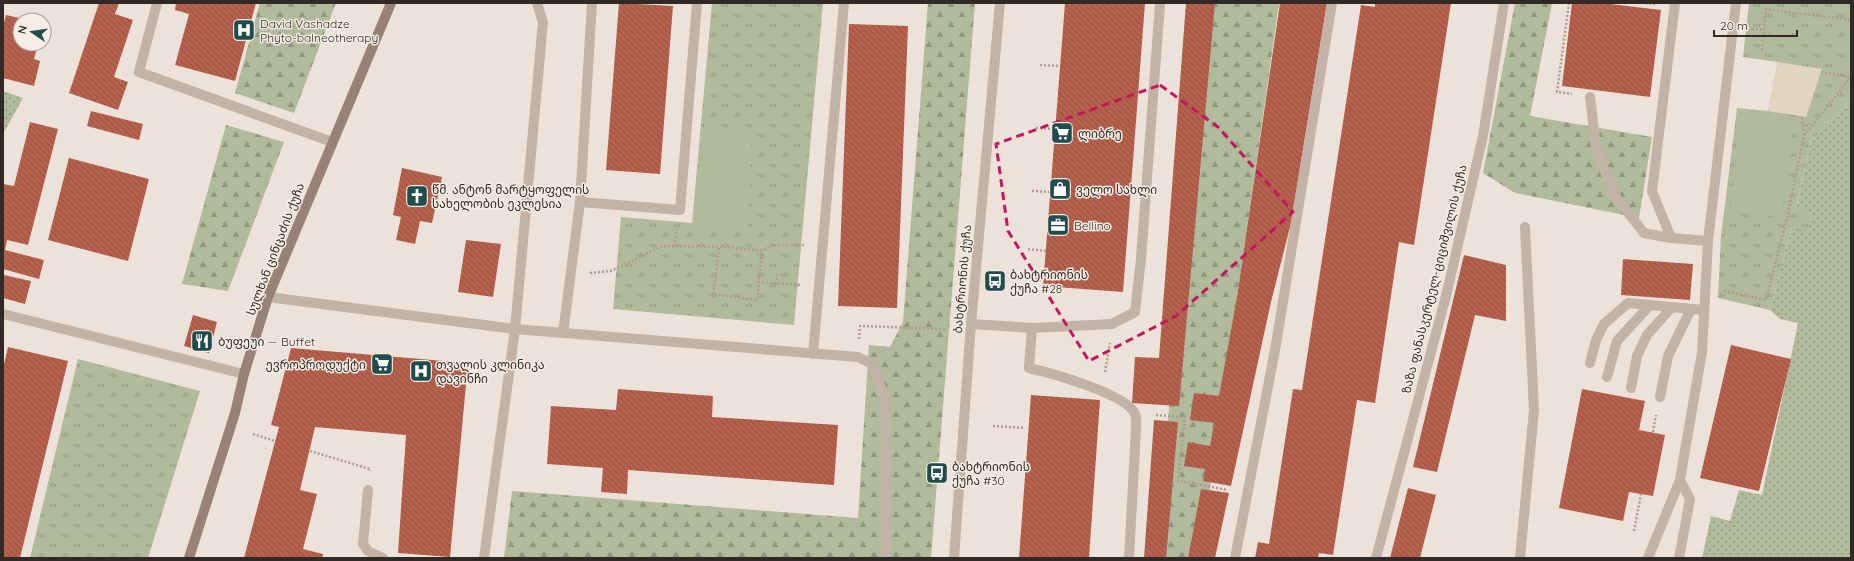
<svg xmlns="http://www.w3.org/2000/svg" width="1854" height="561" font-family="Quicksand,'Noto Sans Georgian',sans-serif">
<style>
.grass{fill:url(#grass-dots)}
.forest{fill:url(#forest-firs)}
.park{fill:url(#park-tufts)}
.pitch{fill:#b1ba9b}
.plaza{fill:#e3d3c1}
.building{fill:url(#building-back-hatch)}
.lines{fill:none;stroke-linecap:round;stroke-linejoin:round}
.path{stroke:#af9c91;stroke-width:2.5;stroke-dasharray:2 2;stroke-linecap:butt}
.service{stroke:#c3b2a6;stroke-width:10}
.minor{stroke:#c3b2a6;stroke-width:10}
.tertiary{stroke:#c3b2a6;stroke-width:10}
.secondary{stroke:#978278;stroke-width:10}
.marked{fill:none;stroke:#c2185b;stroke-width:3;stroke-dasharray:8 5;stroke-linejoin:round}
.labels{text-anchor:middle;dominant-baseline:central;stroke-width:3;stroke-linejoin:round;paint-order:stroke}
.poi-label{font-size:12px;fill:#312926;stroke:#f6ede4;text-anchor:start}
.street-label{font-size:12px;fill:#312926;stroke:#f6ede4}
</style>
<defs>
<pattern id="grass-dots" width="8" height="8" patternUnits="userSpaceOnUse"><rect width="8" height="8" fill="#b1ba9b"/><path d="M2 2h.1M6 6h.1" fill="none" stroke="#91977e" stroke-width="1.8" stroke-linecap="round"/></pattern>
<pattern id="forest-firs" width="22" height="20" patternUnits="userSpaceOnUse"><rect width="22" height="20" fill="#b1ba9b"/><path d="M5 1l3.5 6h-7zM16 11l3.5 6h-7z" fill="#91977e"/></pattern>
<pattern id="park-tufts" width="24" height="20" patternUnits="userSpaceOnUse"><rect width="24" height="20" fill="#b1ba9b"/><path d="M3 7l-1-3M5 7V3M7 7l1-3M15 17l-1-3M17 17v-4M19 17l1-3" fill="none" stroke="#91977e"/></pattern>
<pattern id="building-back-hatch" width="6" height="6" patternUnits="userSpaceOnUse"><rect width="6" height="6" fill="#b6614d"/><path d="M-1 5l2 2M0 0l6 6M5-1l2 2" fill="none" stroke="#955040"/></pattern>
</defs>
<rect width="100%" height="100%" fill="#ede2d9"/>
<path class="grass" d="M3,91l20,7 -20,36z
M1851,100v458h-149l9,-42 19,5 9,-31 23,5 36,-172 -18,-4 -10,-9 22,-83 16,3 4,-17 -16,-4 15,-68z"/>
<path class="forest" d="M260,3h76l-42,110 -59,-20z
M928,3h47l-44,555h-427l8,-67 346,27 11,-173 21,2 13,-25z
M1207,3h72l-79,555h-45z
M1515,3h37l-22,113 122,21 -13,81 -124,-25 -32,-20z
M226,125l58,17 -56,149 -46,-7z"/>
<path class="park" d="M712,3h111l-29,322 -181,-16 8,-92 71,6z
M1749,3h102v97l-40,41 -15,67 16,5 -4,18 -16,-4 -22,83 -52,-12 3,-62 16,-128 31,3 10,-49 -35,-5z
M78,359l122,32 -52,167h-118z"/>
<path class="pitch" d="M1742,111l52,6 -12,100 -52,-6z
M701,129l51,3 -5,102 -51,-3z"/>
<path class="plaza" d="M1778,62l44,7 -16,48 -38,-6z"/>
<path class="building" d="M99,3h20l-4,11 18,6 -19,57 14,5 -10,28 -49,-17z
M176,3h80l-21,78 -60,-16 14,-51 -14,-4z
M619,3l54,3 -13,168 -54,-4z
M1065,3h80l-22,289 -80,-6z
M1186,3h29l-36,403 -47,-3 3,-46 24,1z
M1280,3h47l-36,220 -20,79 -40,184 -28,-5 2,-12 -21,-3 4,-24 22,4 4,-23 -24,-3 4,-27 25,3 18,-99z
M1375,3h76l-37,242 -15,-3 -24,161 -18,-3 -24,155 -14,-2 -1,5h-63l3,-16 11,2 24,-155 9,1 59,-385 14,2z
M1572,3h30l59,7 -11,87 -88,-11z
M6,15l18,4 -4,1v24h18l-4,15 6,2 -6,25 -31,-8v-52z
M849,24l59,2 -11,282 -59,-2z
M91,111l52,13 -4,16 -52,-14z
M30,122l28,7 -30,116 -21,-5 -2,10 39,10 -5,19 -36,-10v-85l11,2z
M69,158l80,21 -21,82 -80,-21z
M402,168l40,9 -10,46 -12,-2 -5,23 -19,-4 5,-23 -8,-2z
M466,240l35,4 -8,53 -35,-5z
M1464,255l42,10v56l-31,-6 -38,157 -24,-5z
M1623,259l70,5 -3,36 -69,-5z
M4,275l27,6 -6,23 -22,-6z
M193,315l24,7 -8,31 -25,-7z
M1731,345l60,14 -32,132 -59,-13z
M8,347l60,14 -48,197h-17v-189z
M291,348l177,15 -18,194 -52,-4 8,-118 -91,-8 -15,63 17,4 -14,55 20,5 -1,4h-78l35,-131 -8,-2z
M618,389l95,7 -1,21 126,8 -4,60 -206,-15 -1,24 -26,-2 2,-24 -56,-4 4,-58 65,4z
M1582,389l63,12 -6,29 26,5 -12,61 -24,-4 -6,29 -64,-13z
M1031,395l69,5 -11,158h-70z
M1154,420l24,2 -12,136h-22z
M1408,488l28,7 -16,63h-30z
M1201,489l28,4 -14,65h-27z"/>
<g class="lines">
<path class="path" d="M1569,3l-12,89 15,2
M1645,3l11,1
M1752,29l11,1
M1762,50l4,-41 85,11
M1040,65l20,1
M1821,72l30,5
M1802,117l2,19
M1036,128l19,1
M1032,191l19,1
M674,246l3,-18
M719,248l-6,46 44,6 5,-49
M1028,249l18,2
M590,273l21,-2 51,-25 66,1 34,4 11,-6h31
M758,282l42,3
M776,284l1,-9
M1724,291l42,9 21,-82 17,-82 47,-59
M859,339l1,-13 85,3
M1105,372l5,-29
M1156,415l29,2 -7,64 50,9
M993,426l32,2
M1653,432l3,-17
M253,434l22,7
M310,451l60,18v2
M1634,531l7,-37"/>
<path class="service" d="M157,3l-18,69 193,70
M1590,97l6,51 18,47 30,38 27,5
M580,202l100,8 17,-207
M3,314l241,60
M971,324l61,4 80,-4 23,-12 6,-53 19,-256
M1032,328l-3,40c22,5 98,26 106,46 2,4 1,11 1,15l-7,129
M563,333l17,-131 12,-199
M813,354l31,-351
M1590,363l6,-23 8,-16 24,-21 76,7
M1607,377l10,-36 33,-36
M1631,388l6,-32 10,-21 25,-28
M1660,397l8,-41 23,-47
M368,490l-5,54 5,7 15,7
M484,558l31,-229 343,28 14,7 13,34 1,160
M1235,558l40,-208 57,-347
M1520,558l14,-148 -9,-183
M1648,558l32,-78 2,-12 20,-116 6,-111 -37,-3 -19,-47 23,-188
M1679,558l11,-59 -10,-19"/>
<path class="minor" d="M1708,241l28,-238
M268,297l247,32 28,-307 -6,-19"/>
<path class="tertiary" d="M954,558l17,-234 29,-321
M1376,558l71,-266 36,-156 21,-133"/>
<path class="secondary" d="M189,558l46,-145 9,-39 24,-77 123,-294"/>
</g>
<path class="marked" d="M1160,85l58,42 75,85 -117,104 -87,45 -81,-130 -12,-87z"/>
<defs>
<g id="hospital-square" transform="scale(1.15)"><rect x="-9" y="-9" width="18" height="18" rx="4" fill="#214c4d" stroke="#f6ede4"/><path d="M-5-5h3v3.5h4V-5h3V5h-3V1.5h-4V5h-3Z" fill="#fff"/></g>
<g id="supermarket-square" transform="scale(1.15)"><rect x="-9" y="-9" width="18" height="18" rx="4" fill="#214c4d" stroke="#f6ede4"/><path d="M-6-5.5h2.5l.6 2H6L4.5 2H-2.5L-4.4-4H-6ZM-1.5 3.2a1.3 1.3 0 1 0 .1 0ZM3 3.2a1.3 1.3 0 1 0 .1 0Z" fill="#fff"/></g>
<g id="shop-square" transform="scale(1.15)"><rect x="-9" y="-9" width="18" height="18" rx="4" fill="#214c4d" stroke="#f6ede4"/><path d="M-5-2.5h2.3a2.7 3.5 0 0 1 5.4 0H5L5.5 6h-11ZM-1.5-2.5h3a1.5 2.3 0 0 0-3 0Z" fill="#fff"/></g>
<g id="church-square" transform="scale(1.15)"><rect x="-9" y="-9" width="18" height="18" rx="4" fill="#214c4d" stroke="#f6ede4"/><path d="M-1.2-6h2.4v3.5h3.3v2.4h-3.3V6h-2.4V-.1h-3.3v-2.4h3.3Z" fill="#fff"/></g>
<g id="office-square" transform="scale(1.15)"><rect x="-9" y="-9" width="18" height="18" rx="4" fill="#214c4d" stroke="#f6ede4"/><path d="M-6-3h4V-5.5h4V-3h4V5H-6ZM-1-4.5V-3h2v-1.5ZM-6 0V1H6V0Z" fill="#fff"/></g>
<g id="bus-square" transform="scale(1.15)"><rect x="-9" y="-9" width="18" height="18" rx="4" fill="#214c4d" stroke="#f6ede4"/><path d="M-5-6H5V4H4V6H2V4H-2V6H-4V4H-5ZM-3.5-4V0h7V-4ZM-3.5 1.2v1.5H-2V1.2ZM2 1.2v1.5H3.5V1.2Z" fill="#fff"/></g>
<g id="restaurant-square" transform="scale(1.15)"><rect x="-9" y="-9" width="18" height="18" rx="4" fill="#214c4d" stroke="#f6ede4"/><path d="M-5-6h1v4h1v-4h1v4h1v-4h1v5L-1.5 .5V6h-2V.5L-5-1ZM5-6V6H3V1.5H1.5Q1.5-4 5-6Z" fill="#fff"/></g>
</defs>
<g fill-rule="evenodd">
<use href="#hospital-square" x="244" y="30"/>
<use href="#supermarket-square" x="1062" y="133"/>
<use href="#shop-square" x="1060" y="189"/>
<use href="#church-square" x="417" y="196"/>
<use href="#office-square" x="1058" y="225"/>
<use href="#bus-square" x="995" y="281"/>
<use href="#restaurant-square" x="202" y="341"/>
<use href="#supermarket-square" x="382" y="364"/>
<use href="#hospital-square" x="421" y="371"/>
<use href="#bus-square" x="937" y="473"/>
</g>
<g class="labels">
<g class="poi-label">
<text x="260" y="23">David Vashadze<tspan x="260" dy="14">Phyto-balneotherapy</tspan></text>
<text x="1078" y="133">ლიბრე</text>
<text x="432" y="189">წმ. ანტონ მარტყოფელის<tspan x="432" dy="14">სახელობის ეკლესია</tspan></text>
<text x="1076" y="189">ველო სახლი</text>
<text x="1074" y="225">Bellino</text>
<text x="1010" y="274">ბახტრიონის<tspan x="1010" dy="14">ქუჩა #28</tspan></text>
<text x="218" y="341">Ბუფეუი — Buffet</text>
<text x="366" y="364" text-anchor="end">ევროპროდუქტი</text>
<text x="436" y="364">თვალის კლინიკა<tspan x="436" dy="14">დავინჩი</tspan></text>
<text x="952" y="466">ბახტრიონის<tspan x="952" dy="14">ქუჩა #30</tspan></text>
</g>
<g class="street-label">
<text transform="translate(275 249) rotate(-69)">სულხან ცინცაძის ქუჩა</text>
<text transform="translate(962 279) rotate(-85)">ბახტრიონის ქუჩა</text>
<text transform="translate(1434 279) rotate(-76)">ზაზა ფანასკერტელ-ციციშვილის ქუჩა</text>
</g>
</g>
<rect width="1854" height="561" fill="none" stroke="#312926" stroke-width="8"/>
<g transform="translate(32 32) rotate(283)"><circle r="19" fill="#f6ede4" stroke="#a79f98"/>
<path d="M0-3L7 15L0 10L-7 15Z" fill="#214c4d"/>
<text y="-6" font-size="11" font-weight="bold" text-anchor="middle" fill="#312926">N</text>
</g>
<path d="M1714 30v6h83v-6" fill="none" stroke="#312926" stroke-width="2"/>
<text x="1720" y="30" font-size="12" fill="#312926" stroke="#f6ede4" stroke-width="3" paint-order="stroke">20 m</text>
</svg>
